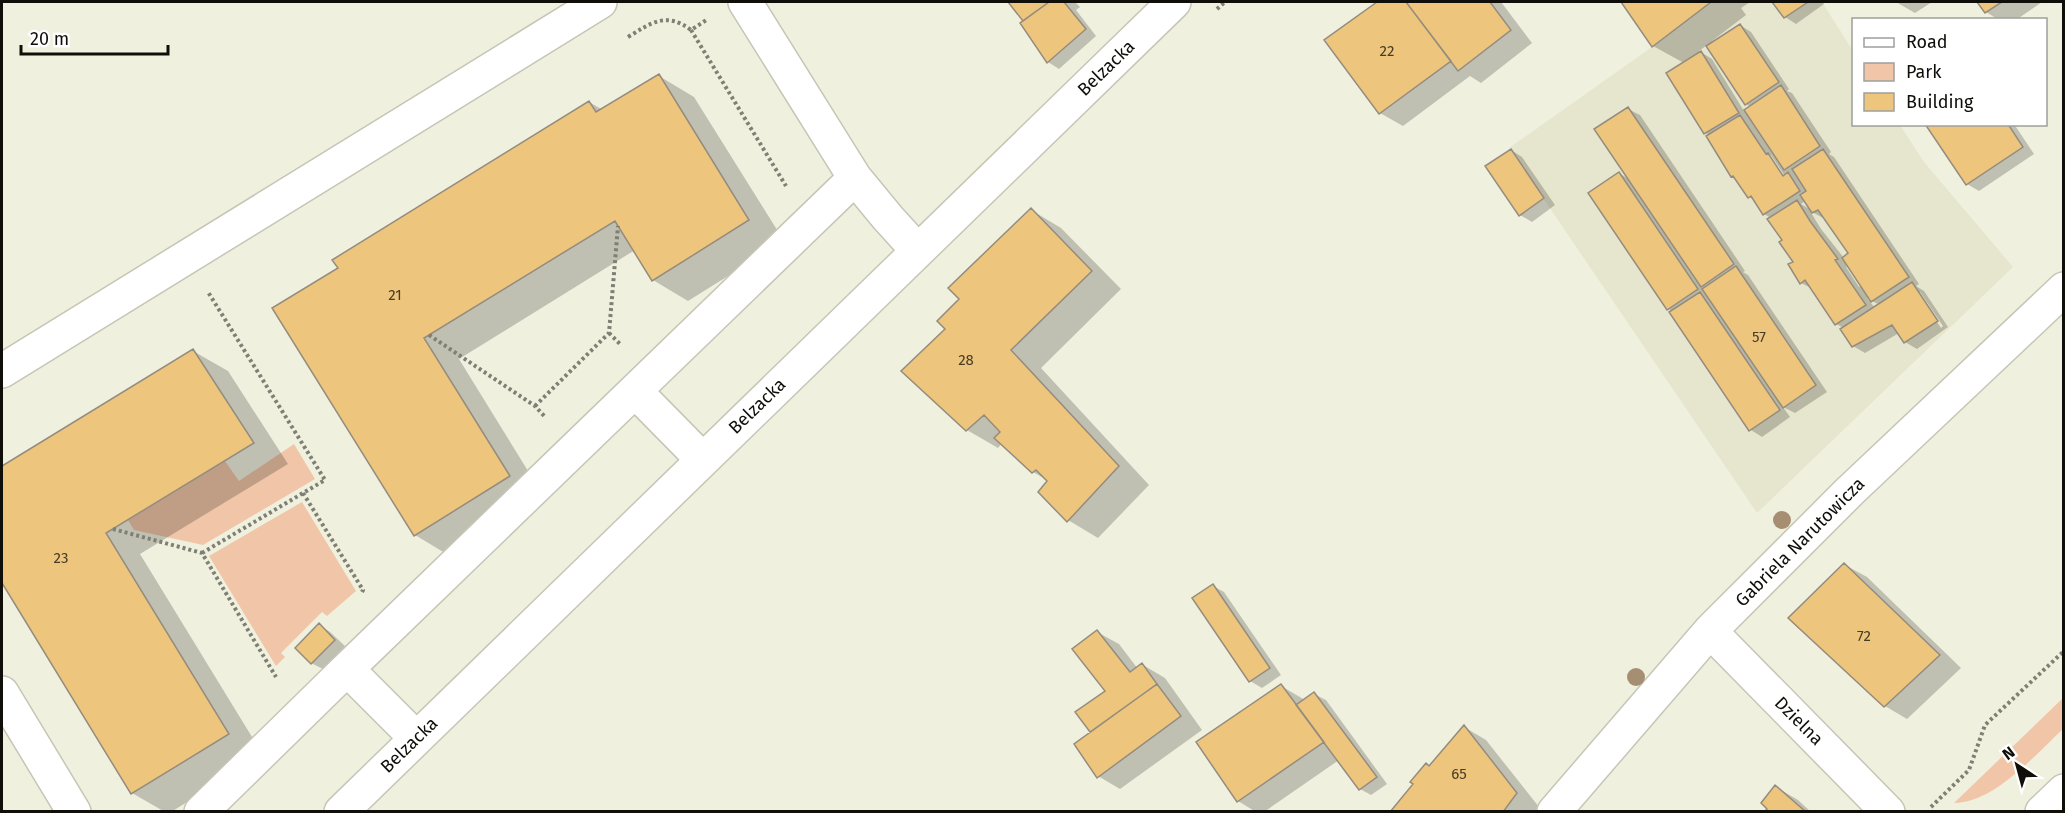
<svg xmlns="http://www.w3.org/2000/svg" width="2065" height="813" font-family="'Fira Sans',sans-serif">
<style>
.built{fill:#e6e5cd}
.green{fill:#f1c6a8}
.shadow{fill:#0003;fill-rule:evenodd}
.building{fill:#eec57c;stroke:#948c7e;stroke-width:1.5}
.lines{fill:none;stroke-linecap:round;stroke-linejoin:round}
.minor-casing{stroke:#c6c6b6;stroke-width:36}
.major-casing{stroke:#c6c6b6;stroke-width:36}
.path{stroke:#7f7f74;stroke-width:4;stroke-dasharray:3 3;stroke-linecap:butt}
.minor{stroke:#fff;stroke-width:33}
.major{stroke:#fff;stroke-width:33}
.tree{fill:#a68e72}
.labels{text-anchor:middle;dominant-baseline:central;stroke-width:4.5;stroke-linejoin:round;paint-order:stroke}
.number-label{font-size:15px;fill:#473c26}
.street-label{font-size:18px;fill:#0f0e09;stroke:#fff}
</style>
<rect width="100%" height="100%" fill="#f0f0df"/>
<path class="built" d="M1711,2h111l31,49 1,73 46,1 24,37 89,105 -256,246 -248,-365 143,-101z"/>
<path class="green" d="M294,444l21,35 -112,66 -69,-15 -6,-10 97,-59 14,20z
M302,502l54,89 -29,25 -5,-4 -41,41 4,4 -9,9 -67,-110z
M2063,698v31c-28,26 -69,74 -109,74z"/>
<path class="shadow" d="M1010,2h65l5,5 -4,3 20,26 -37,33 -11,-7 -23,-40z
M1378,2h123l31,41 -51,40 -11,-7 -67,50 -23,-13 -54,-72z
M1623,2h127l-9,6 5,7 -34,26 1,2 27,-18 11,7 38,57 -2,2 5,2 39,59 -2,2 5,3 85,127 -3,2 8,5 24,36 -31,22 -12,-7 -6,-9 -34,20 -12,-7 -9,-18 -8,-4 -23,-35 -12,-6 -6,-21 -24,-44 -7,-4 -8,-13 -7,-4 -81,-123 16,-11 -31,-17zM1707,45l39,59 5,3 -7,4 -32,-52 -13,-8zM1768,155h3l17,26 -2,2zM1805,201l6,9 -10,-6zM1810,211l15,8 25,35 -6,4 -23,-29zM1849,266l13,19 -3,2 -13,-20zM1917,292h3l23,34 -2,2zM1867,298l9,5 4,2 -5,3z
M1772,2h51l1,2 -28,20 -11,-7z
M1896,2h36l-17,11z
M1979,2h63l-26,18h-17l-13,-8z
M659,76l35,21 90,144 -96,60 -35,-21 -18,-30 -176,109 85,138 -94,59 -35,-21 -75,-266 249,-167 14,8z
M1628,109l12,6 105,156 -2,1 5,3 79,117 -32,21 -12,-6 7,10 -28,20 -11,-7 -78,-119 -5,-2 -49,-136 11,7z
M1927,124h87l20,30 -55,37 -12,-7z
M1511,150l11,7 33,48 -23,17 -12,-7 -33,-48z
M1031,210l30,18 60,61 -80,79 108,117 -51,53 -30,-18 -19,-39 -16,-9 -31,-29 -4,5 -31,-18 -64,-59 44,-42 14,-30z
M193,351l35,20 60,93 -148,90 123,201 -92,57h-6l-33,-19 -130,-212v-113z
M1845,565l22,12 94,91 -54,51 -22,-13z
M1213,586l11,6 57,83 -19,13 -12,-7z
M319,625l11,7 16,15 -23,22 -12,-6z
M1097,632l22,12 19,25 5,-4 22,13 37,52 -82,59 -22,-13 -6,-44 -15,-20 30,-21z
M1281,686l24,14 9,-6 12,6 61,84 -16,11 -11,-6 -21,-29 -75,52h-8l-18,-11z
M1464,727l22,13 53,67 -4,5h-143z
M1776,787l22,13 13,12h-45z"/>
<path class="building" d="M1008,2h41l-26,19z
M1049,2h15l22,27 -39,34 -27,-40z
M1377,2h29l45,59 -72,53 -55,-74z
M1406,2h84l21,28 -53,41z
M1621,2h90l-59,45z
M1772,2h36l-24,16z
M1977,2h25l-17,11z
M1740,24l39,58 -34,23 -39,-59z
M1701,51l38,62 -35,21 -38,-61z
M659,74l90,146 -97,61 -37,-60 -191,117 86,138 -96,60 -142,-228 66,-40 -6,-8 257,-159 7,11z
M1781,85l39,61 -36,24 -40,-60z
M1628,107l106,157 -33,23 -107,-158z
M1740,115l26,39 2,-1 15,23 5,-4 12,19 -37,24 -12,-19 -3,2 -15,-22 -2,1 -25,-41z
M1925,124h83l15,23 -57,38z
M1511,149l33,49 -25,18 -34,-50z
M1823,149l86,128 -38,25 -29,-44 6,-5 -30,-43 -6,3 -12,-18 6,-4 -14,-22z
M1619,172l79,117 -31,21 -79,-117z
M1797,200l13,21 28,38 -3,1 31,45 -31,20 -30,-45 -5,4 -12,-20 5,-2 -14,-20 3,-2 -15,-21z
M1031,208l61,63 -81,79 108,116 -52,56 -29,-30 9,-11 -11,-11 -4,3 -38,-35 6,-6 -16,-17 -18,16 -65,-60 44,-42 -8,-8 22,-22 -11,-11z
M1736,266l80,119 -33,23 -81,-119z
M1912,282l26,39 -34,22 -12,-18 -40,22 -12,-18z
M1700,292l80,118 -31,21 -80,-119z
M193,349l61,94 -148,90 123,201 -98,60 -129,-211v-117z
M1844,563l96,92 -56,52 -96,-89z
M1213,584l57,84 -21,14 -57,-84z
M319,623l16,17 -24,24 -16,-16z
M1097,630l33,42 12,-9 15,21 -67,48 -15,-20 30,-21 -33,-42z
M1157,684l24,32 -84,62 -23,-34z
M1281,684l43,58 -87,60 -41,-60z
M1314,692l63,85 -18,13 -63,-85z
M1464,725l53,68 -14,19h-113l23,-28 -3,-2 16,-19 3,3z
M1775,785l31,27h-42l3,-3 -6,-6z"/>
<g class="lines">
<g class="minor-casing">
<path id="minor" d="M745,2l110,176 33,40 30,33
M2,371l598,-369
M635,391l67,68
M1710,631l178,181
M347,669l508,-491
M2,693l72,119
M201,812l146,-143 69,69
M341,812l833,-810
M1554,812l156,-181 140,-140 214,-202"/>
</g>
<g class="major-casing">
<path id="major" d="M2042,812l22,-21"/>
</g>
<path class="path" d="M1217,9l8,-7
M691,30l95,156
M628,37c23,-14 38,-26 63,-7l17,-11
M609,333l12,12
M429,335l106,71 11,12
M535,406l74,-73 9,-107
M303,493l60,97 -1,2
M113,529l89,24 74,124
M202,553l123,-73 -117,-188
M1931,807l38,-37 16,-45 79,-74"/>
<use href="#minor" class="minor"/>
<use href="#major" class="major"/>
</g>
<g class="tree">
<circle cx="1782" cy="520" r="9"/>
<circle cx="1636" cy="677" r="9"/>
</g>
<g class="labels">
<g class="number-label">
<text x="1387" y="51">22</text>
<text x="395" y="295">21</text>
<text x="1759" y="337">57</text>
<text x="966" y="360">28</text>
<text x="61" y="558">23</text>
<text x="1864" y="636">72</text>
<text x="1459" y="774">65</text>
</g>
<g class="street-label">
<text transform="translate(1106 68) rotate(-44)">Belzacka</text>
<text transform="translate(757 406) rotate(-44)">Belzacka</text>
<text transform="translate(1800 542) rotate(-45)">Gabriela Narutowicza</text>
<text transform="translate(1799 721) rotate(45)">Dzielna</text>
<text transform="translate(409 745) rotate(-44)">Belzacka</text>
</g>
</g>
<rect width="2065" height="813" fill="none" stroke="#0f0e09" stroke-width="6"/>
<rect x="1852" y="18" width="195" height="108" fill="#ffffff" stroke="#9f9f9d" stroke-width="1.5"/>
<rect x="1864" y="38" width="30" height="9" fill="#ffffff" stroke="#9f9f9d" stroke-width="1.5"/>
<text x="1906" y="48" font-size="18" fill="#0f0e09">Road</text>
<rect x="1864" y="63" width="30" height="18" fill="#f1c6a8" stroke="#9f9f9d" stroke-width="1.5"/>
<text x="1906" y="78" font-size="18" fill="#0f0e09">Park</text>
<rect x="1864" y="93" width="30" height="18" fill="#eec57c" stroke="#9f9f9d" stroke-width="1.5"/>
<text x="1906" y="108" font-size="18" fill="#0f0e09">Building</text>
<g transform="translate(2017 765) rotate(324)" stroke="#ffffff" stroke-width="4.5" paint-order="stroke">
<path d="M0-4.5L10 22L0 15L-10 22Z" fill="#0f0e09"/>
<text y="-9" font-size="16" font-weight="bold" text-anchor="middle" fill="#0f0e09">N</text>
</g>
<path d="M21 45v9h147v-9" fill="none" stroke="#0f0e09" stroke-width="3"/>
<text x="30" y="45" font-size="18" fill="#0f0e09" stroke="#ffffff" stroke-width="4.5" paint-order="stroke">20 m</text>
</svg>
